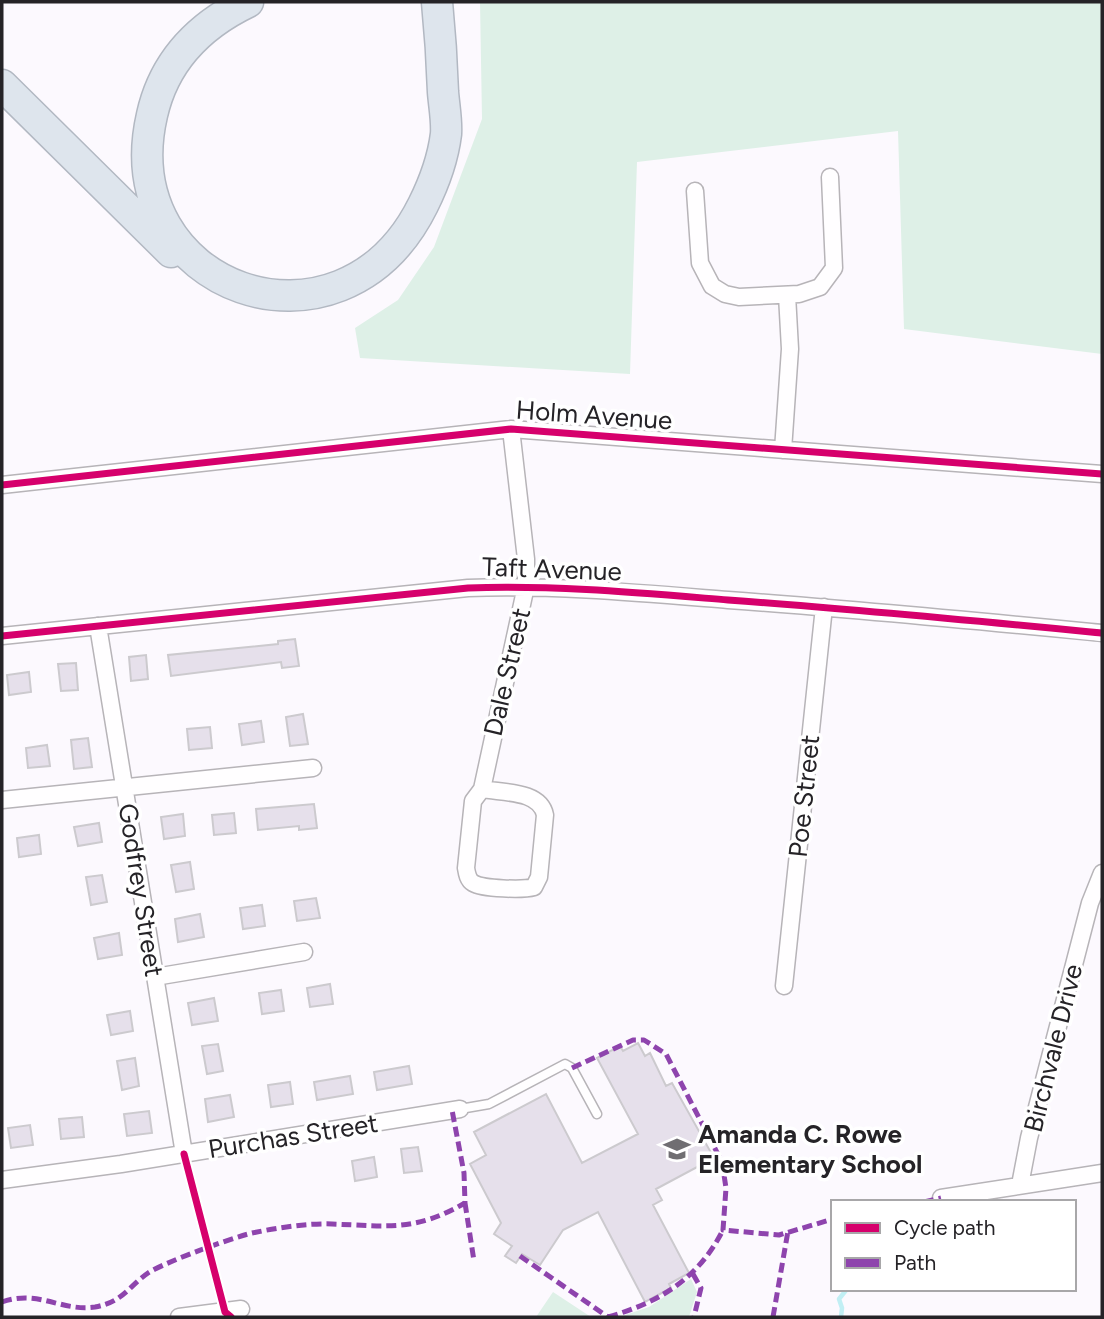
<svg xmlns="http://www.w3.org/2000/svg" width="1104" height="1319" font-family="Figtree,sans-serif">
<style>
.green{fill:#def0e7}
.lines{fill:none;stroke-linecap:round;stroke-linejoin:round}
.stream{stroke:#c1eff4;stroke-width:4.5}
.building{fill:#e6e0eb;stroke:#cccace;stroke-width:2}
.lane-casing{stroke:#b7b4b8;stroke-width:11}
.street-casing{stroke:#b7b4b8;stroke-width:19}
.highway-casing{stroke:#b2b8c2;stroke-width:33}
.lane{stroke:#fffeff;stroke-width:8}
.street{stroke:#fffeff;stroke-width:16}
.highway{stroke:#dee5ed;stroke-width:30}
.quiet{stroke:#8e44ad;stroke-width:5;stroke-dasharray:10 5;stroke-linecap:butt}
.cycleway-casing{stroke:#fff;stroke-width:11}
.cycleway{stroke:#d6006c;stroke-width:7}
.labels{text-anchor:middle;dominant-baseline:central;stroke-width:7;stroke-linejoin:round;paint-order:stroke}
.street-label{font-size:26px;fill:#252327;stroke:#fff}
.poi-label{font-size:26px;font-weight:bold;fill:#252327;stroke:#fff;text-anchor:start}
</style>
<rect width="100%" height="100%" fill="#fcf9fe"/>
<path class="green" d="M480,2h622v352l-198,-25 -6,-198 -261,31 -7,212 -270,-16 -5,-30 43,-28 36,-53 48,-128z
M691,1279l6,13 -8,25h-70l30,-10z
M553,1292l38,25h-55z"/>
<g class="lines">
<path class="stream" d="M841,1317l1,-9 -3,-9 8,-10"/>
</g>
<path class="building" d="M295,639l4,27 -17,2 -1,-6 -110,14 -3,-21 110,-11v-3z
M146,655l2,24 -17,2 -2,-24z
M76,663l2,27 -17,1 -3,-27z
M29,672l2,20 -22,3 -2,-20z
M303,714l5,30 -18,2 -4,-29z
M261,721l3,21 -22,3 -3,-21z
M210,727l2,21 -23,2 -2,-21z
M88,738l4,29 -18,2 -3,-29z
M47,745l3,21 -22,2 -2,-20z
M314,804l3,24 -18,2v-4l-41,4 -2,-21z
M234,813l2,20 -22,2 -2,-20z
M183,814l2,22 -21,3 -3,-22z
M99,823l3,19 -24,4 -4,-19z
M39,835l2,19 -22,3 -2,-19z
M190,862l4,27 -18,3 -5,-27z
M102,875l5,27 -16,3 -5,-28z
M316,898l4,20 -23,3 -3,-20z
M262,905l3,21 -22,3 -3,-21z
M200,914l4,23 -26,5 -3,-23z
M119,933l3,22 -24,4 -4,-21z
M330,984l3,20 -23,3 -3,-19z
M281,990l3,21 -22,3 -3,-21z
M214,998l4,23 -26,4 -4,-22z
M130,1011l3,20 -22,4 -4,-20z
M638,1043l7,13 5,-3 16,33 6,-3 42,75 -58,31 6,11 -9,5 36,68 -20,11 2,4 -26,14 -47,-90 -35,18 -23,35 -18,-11 -6,9 -11,-7 7,-10 -18,-12 7,-11 -31,-59 16,-9 -12,-23 72,-38 36,69 56,-29 -41,-76 23,-12 3,5z
M218,1044l5,27 -16,3 -5,-28z
M135,1058l4,28 -17,4 -5,-29z
M409,1066l3,18 -35,6 -3,-18z
M350,1076l3,18 -36,6 -3,-18z
M290,1082l3,22 -22,3 -3,-22z
M230,1095l4,22 -26,5 -3,-23z
M149,1111l3,22 -25,3 -3,-22z
M82,1117l2,20 -23,2 -2,-20z
M30,1125l3,20 -22,3 -3,-20z
M418,1147l4,24 -18,2 -3,-24z
M374,1157l3,20 -22,4 -3,-20z"/>
<g class="lines">
<g class="lane-casing">
<path id="lane" d="M460,1109l29,-5 76,-40 7,4 25,46"/>
</g>
<g class="street-casing">
<path id="street" d="M695,191l5,72 12,23 13,8 14,3 60,-3 21,-7 14,-19 -4,-91
M783,450l7,-101 -3,-54
M2,485l509,-56 591,45
M98,626l86,528
M2,636l466,-48c87,-3 173,5 260,12 125,9 249,21 374,33
M482,789l44,-203v-27l-15,-130
M482,789c20,4 58,1 63,26l-6,62 -5,10c-11,3 -51,2 -61,-4 -5,-3 -6,-9 -7,-15l7,-67z
M2,800l311,-32
M155,977l149,-25
M784,986l40,-379
M2,1180l119,-16 339,-55
M1020,1185l9,-47 61,-235 12,-30
M941,1198l161,-25
M179,1317l62,-8"/>
</g>
<g class="highway-casing">
<path id="highway" d="M248,2c-48,23 -84,59 -96,113 -40,173 188,257 271,90 11,-22 20,-47 23,-71 1,-13 -2,-29 -3,-42 -1,-30 -3,-60 -6,-90
M2,85l169,167"/>
</g>
<use href="#lane" class="lane"/>
<use href="#street" class="street"/>
<use href="#highway" class="highway"/>
<path class="quiet" d="M572,1068l61,-28h11l22,14 56,108 4,26 -3,42 56,5 54,-16
M924,1202l17,-4
M465,1203l9,58
M520,1256l88,61
M693,1274l8,14 -7,29
M2,1302c37,-13 59,10 93,5 28,-5 34,-21 53,-34 17,-11 83,-35 104,-40 24,-5 55,-10 80,-9 56,2 82,8 133,-21l-1,-30 -12,-63
M608,1317c52,-15 90,-38 115,-87
M773,1317l15,-86"/>
<g class="cycleway-casing">
<path id="cycleway" d="M2,485l509,-56 591,45
M2,636l466,-48c87,-3 173,5 260,12 125,9 249,21 374,33
M184,1154l41,158 6,5"/>
</g>
<use href="#cycleway" class="cycleway"/>
</g>
<defs>
<g id="school-bare" transform="scale(2.1)"><path d="M0-5L7-2L0 1L-7-2ZM-4 1L0 2.5L4 1V4Q0 6-4 4Z" fill="#706e72" stroke="#fff" stroke-width="2.5" paint-order="stroke"/></g>
</defs>
<g fill-rule="evenodd">
<use href="#school-bare" x="677" y="1149"/>
</g>
<g class="labels">
<g class="street-label">
<text transform="translate(594 415) rotate(4)">Holm Avenue</text>
<text transform="translate(552 569) rotate(2)">Taft Avenue</text>
<text transform="translate(507 672) rotate(-77)">Dale Street</text>
<text transform="translate(804 796) rotate(-84)">Poe Street</text>
<text transform="translate(141 890) rotate(81)">Godfrey Street</text>
<text transform="translate(1053 1048) rotate(-76)">Birchvale Drive</text>
<text transform="translate(293 1136) rotate(-9)">Purchas Street</text>
</g>
<g class="poi-label">
<text x="698" y="1134">Amanda C. Rowe<tspan x="698" dy="30">Elementary School</tspan></text>
</g>
</g>
<rect width="1104" height="1319" fill="none" stroke="#252327" stroke-width="7"/>
<rect x="831" y="1200" width="245" height="91" fill="#ffffff" stroke="#a8a7a9" stroke-width="2"/>
<rect x="845" y="1223" width="35" height="10" fill="#d6006c" stroke="#a8a7a9" stroke-width="2"/>
<text x="894" y="1235" font-size="21" fill="#252327">Cycle path</text>
<rect x="845" y="1258" width="35" height="10" fill="#8e44ad" stroke="#a8a7a9" stroke-width="2"/>
<text x="894" y="1270" font-size="21" fill="#252327">Path</text>
</svg>
